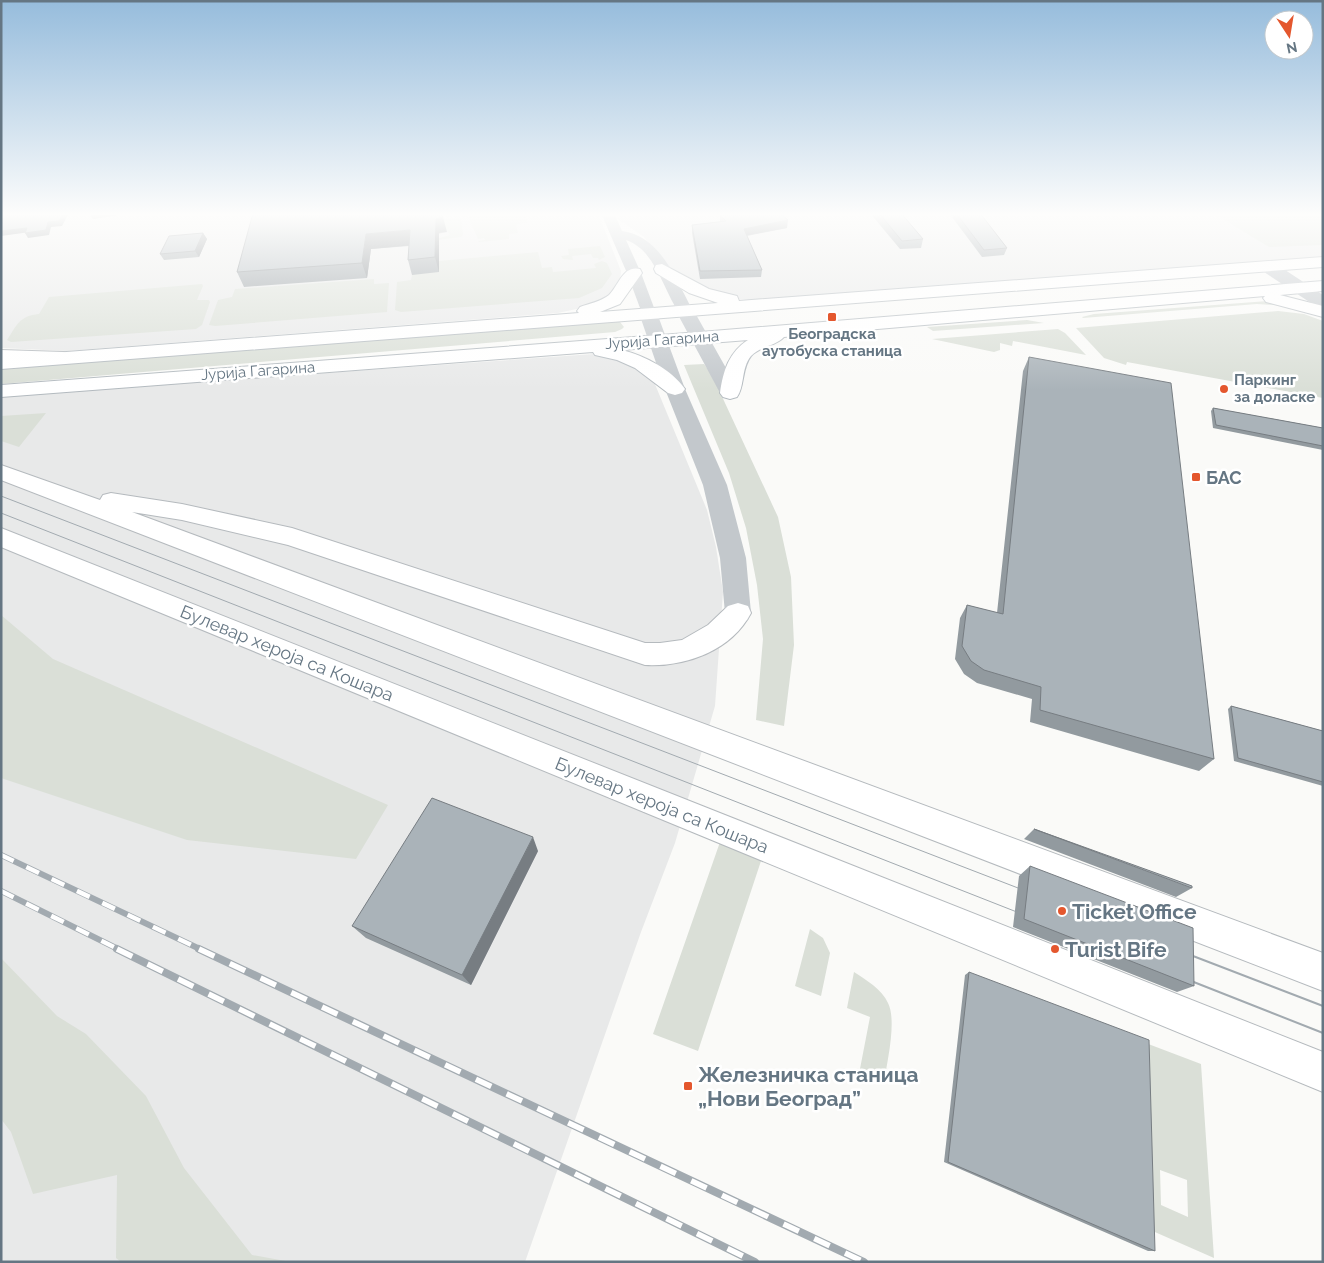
<svg xmlns="http://www.w3.org/2000/svg" width="1324" height="1263" font-family="Raleway,sans-serif">
<style>
.built{fill:#e8e9e9}
.green{fill:#dadfd7;fill-rule:evenodd}
.lines{fill:none;stroke-linecap:round;stroke-linejoin:round}
.secondary-casing{stroke:#b3babf;stroke-width:2}
.primary-casing{stroke:#b5babe;stroke-width:2}
.minor{fill:#c3c8cc;fill-rule:evenodd}
.tertiary{fill:#c3c8cc;fill-rule:evenodd}
.secondary{fill:#fff;fill-rule:evenodd}
.primary{fill:#fff;fill-rule:evenodd}
.tram-far1{stroke:#a2aab0;stroke-width:1}
.tram{stroke:#a2aab0;stroke-width:2}
.rail-far1-casing{stroke:#a2aab0;stroke-width:6}
.rail-casing{stroke:#a2aab0;stroke-width:8}
.rail-far1{stroke:#fff;stroke-width:4.5;stroke-dasharray:14;stroke-linecap:butt}
.rail{stroke:#fff;stroke-width:5.5;stroke-dasharray:17;stroke-linecap:butt}
.wall{fill:#929a9f}
.shaded-wall{fill:#777d82}
.building{fill:#aab3b9;stroke:#777d82}
.poi-dot{fill:#e4572e;stroke:#fff;stroke-width:2}
.labels{text-anchor:middle;dominant-baseline:central;stroke-width:5;stroke-linejoin:round;paint-order:stroke}
.far-poi-label{font-size:15px;font-weight:bold;fill:#657683;stroke:#fff}
.far-street-label{font-size:15px;fill:#657683;stroke:#fff}
.poi-label{font-size:18px;font-weight:bold;fill:#657683;stroke:#fff;text-anchor:start}
.street-label{font-size:18px;fill:#657683;stroke:#fff}
.near-poi-label{font-size:21px;font-weight:bold;fill:#657683;stroke:#fff;text-anchor:start}
</style>
<rect width="100%" height="100%" fill="#fafaf8"/>
<path class="built" d="M1,213h597l23,58 -1,11 -4,10 -21,13 -37,8 -492,38 -65,-3z
M616,213h707v46l-540,42 -54,-2 -63,-30 -22,-32 -26,-18z
M594,354l29,6 29,17 55,133 9,37 7,45 -8,114 -40,137 -34,89 -116,330h-524v-866z"/>
<path class="green" d="M508,213h17l3,10 -12,1 2,9 -9,1v5l-30,3 -1,-1 7,-1 -1,-2 -6,1 -10,-22z
M1213,213h110v32l-54,2z
M461,217l2,18 -2,2 -32,4 21,-6 -12,-15z
M600,246l5,11 -6,3 -1,-2h-5l-2,-4 -19,2 1,4 -10,-1 -2,-3 8,-1 -1,-6z
M538,252l4,16 10,-1 1,5 43,-4 -2,-4 8,-3 5,2 5,11 -10,14 -23,10 -178,14 -6,-2 2,-28 14,-2 1,-5 27,-14z
M374,279v5l15,-1 -2,29 -172,14 -6,-1 9,-25 14,-3 3,-8z
M202,284l1,2 -6,14h12l1,2 -8,23 -6,4 -185,13 -4,-2c10,-15 12,-24 32,-26l10,-17z
M1268,301l20,5 -31,-2 -174,14 -1,-1 12,-3z
M1278,311l26,3 19,7v77l-196,-36 -1,3 -22,-7 -28,-30z
M1027,320l17,3 -111,8 -6,-4z
M612,321l8,1 4,5 -2,2 -7,3 -614,52v-16z
M1058,329l7,4 21,22 -73,-14 -1,5 -12,-3v7l-6,2 -62,-13z
M704,364l8,11 66,142 13,60 3,68 -10,81 -28,-6 7,-81 -6,-54 -11,-57 -17,-55 -45,-108z
M46,413l-27,34 -18,-6v-25z
M1,615l52,44 335,146 -32,54 -169,-19 -186,-62z
M720,842l41,19 -63,190 -45,-17z
M810,929l13,9 7,15 -9,43 -26,-10z
M1,958l56,58 29,18 60,62 38,72 68,87 39,7h-170l-5,-4 1,-83 -84,19 -22,-62 -10,-13z
M854,972c12,8 28,17 34,31 9,18 -1,59 -4,80l-25,-9 11,-57 -23,-9z
M1143,1042l58,22 13,194 -66,-29zM1160,1170l27,10 1,37 -27,-12z"/>
<g class="lines">
<g class="secondary-casing">
<path id="secondary" d="M1323,257v10l-1322,102v-12l578,-44 -2,-2 3,-4c8,-3 22,-6 29,-12 10,-10 14,-30 31,-26l2,4 -22,31 -20,8 118,-9 -29,-10 -33,-20 -2,-4 2,-4 6,-1 47,25 28,7 2,5z
M1323,281v10l-43,4 43,11v11l-57,-15 -3,-4 2,-2 -481,41c-8,9 -24,9 -33,19 -10,12 -6,30 -14,41l-7,2 -7,-2 -3,-4c3,-22 9,-41 28,-53l-126,10c23,6 49,19 63,39l-3,4 -7,2 -7,-2 -33,-25 -18,-8 -22,-5 -2,-3 -592,45v-12l699,-53z"/>
</g>
<g class="primary-casing">
<path id="primary" d="M1,350l62,2 7,2 3,4 -3,4 -7,2 -62,-2z
M1,465l99,35 3,-5 8,-2 71,11 110,24 353,115h15l22,-3 26,-15 20,-19 10,-3 10,3 3,7c-20,38 -65,54 -106,52l-357,-120 -106,-25 -50,-8 1191,441v38l-1322,-511z
M1,528l1322,524v40l-1322,-545z"/>
</g>
<path class="minor" d="M601,213h13l8,18c39,5 54,49 71,80l-3,3h-10c-17,-23 -24,-64 -54,-74l15,33 15,40 -3,3h-10l-16,-43z"/>
<path class="tertiary" d="M1267,261l6,1 50,33v13l-6,-1 -56,-37 -2,-4 2,-4z
M685,306l6,1 3,4 46,82 -3,4 -7,2 -7,-2 -3,-4 -44,-82 3,-4z
M648,308l6,1 3,4 28,76 42,96 19,73 5,55 -3,7 -10,3 -10,-3 -3,-7 -5,-55 -17,-73 -38,-96 -26,-76 3,-4z"/>
<use href="#secondary" class="secondary"/>
<use href="#primary" class="primary"/>
<path class="tram-far1" d="M1,496l1030,397
M1,513l1026,403"/>
<path class="tram" d="M1180,951l143,55
M1181,977l142,56"/>
<g class="rail-far1-casing">
<path id="rail-far1" d="M1,855l201,95
M1,891l119,59"/>
</g>
<g class="rail-casing">
<path id="rail" d="M117,949l638,313
M199,949l665,313"/>
</g>
<use href="#rail-far1" class="rail-far1"/>
<use href="#rail" class="rail"/>
</g>
<path class="wall" d="M870,213h49l-17,2 21,24 -2,9 -21,1z
M949,213h31l27,35 -3,7 -22,2z
M720,215l67,13 -40,8 15,34 -1,7 -61,2 -8,-46v-8l28,-3z
M447,232l-8,1v39l-27,3 -4,-15 1,-14 -38,3 -4,29 -123,9 -7,-15z
M203,233l4,6 -8,18 -35,3 -4,-6z
M1029,357l185,402 -15,12 -169,-49 2,-23 -55,-16 -13,-9 -9,-15 5,-41 7,-13 30,8 26,-242z
M1213,408l110,20v22l-110,-22 -2,-17z
M1231,706l92,25v55l-89,-25 -6,-52z
M1034,829l158,59 -16,9 -152,-58z
M538,851l-67,134 -105,-47 -14,-12z
M1030,866l164,120 -17,6 -164,-65 6,-51z
M969,972l186,279h-7l-204,-89 21,-187z"/>
<path class="shaded-wall" d="M64,213h5l-7,13 -11,1 -2,8 -21,3 -3,-5 23,-11z
M108,213h12v2l-27,4 -2,-3z
M443,217l4,15 -8,1v39l-4,-15 1,-38z
M788,220l-1,8 -44,8 1,-7z
M27,228l3,4 -29,4v-5z
M410,230l4,15 -43,4 -4,29 -5,-15 4,-29z
M203,233l4,6 -8,18 -4,-6z
M533,837l5,14 -67,134 -9,-10z"/>
<path class="building" d="M10,213h54l-5,8 -11,1 -2,8 -21,3 2,-5 -26,3v-16z
M92,213h16l-17,3z
M253,213h187l3,4 -7,2 -1,38 -27,3 2,-30 -44,4 -4,29 -125,9z
M730,213h50l8,7 -44,9 18,41 -62,1 -8,-46 34,-4 -6,-6z
M879,213h22l22,26 -21,2z
M956,213h24l27,35 -23,2z
M203,233l-8,18 -35,3 9,-18z
M1029,357l142,26 43,376 -174,-49 1,-23 -57,-17 -13,-9 -9,-15 5,-41 36,9z
M1213,408l110,20v18l-107,-21z
M1231,706l92,25v51l-85,-24z
M432,798l101,39 -71,138 -110,-49z
M1034,829l158,57v2z
M1030,866l163,62 1,58 -170,-67z
M969,972l180,68 6,211 -207,-89z"/>
<linearGradient id="sky" x2="0" y2="1"><stop stop-color="#96bcdc"/><stop offset="0.55" stop-color="#fdfdfc"/><stop offset="1" stop-color="#fdfdfc" stop-opacity="0"/></linearGradient>
<rect width="1324" height="390" fill="url(#sky)"/>
<g class="poi-dot">
<rect x="827" y="312" width="10" height="10" rx="2.5"/>
<circle cx="1224" cy="389" r="5"/>
<rect x="1191" y="472" width="10" height="10" rx="2.5"/>
<circle cx="1062" cy="911" r="5"/>
<circle cx="1055" cy="949" r="5"/>
<rect x="683" y="1081" width="10" height="10" rx="2.5"/>
</g>
<g class="labels">
<g class="far-poi-label">
<text x="832" y="334">Београдска<tspan x="832" dy="17">аутобуска станица</tspan></text>
<text x="1234" y="380" text-anchor="start">Паркинг<tspan x="1234" dy="17">за доласке</tspan></text>
</g>
<g class="far-street-label">
<text transform="translate(662 340) rotate(-4)">Јурија Гагарина</text>
<text transform="translate(258 371) rotate(-4)">Јурија Гагарина</text>
</g>
<g class="poi-label">
<text x="1206" y="477">БАС</text>
</g>
<g class="street-label">
<text transform="translate(287 653) rotate(22)">Булевар хероја са Кошара</text>
<text transform="translate(662 805) rotate(22)">Булевар хероја са Кошара</text>
</g>
<g class="near-poi-label">
<text x="1072" y="911">Ticket Office</text>
<text x="1065" y="949">Turist Bife</text>
<text x="698" y="1074">Железничка станица<tspan x="698" dy="24">„Нови Београд”</tspan></text>
</g>
</g>
<rect width="1324" height="1263" fill="none" stroke="#657683" stroke-width="5"/>
<g transform="translate(1289 35) rotate(168)"><circle r="24" fill="#ffffff" stroke="#c1c8cd"/>
<path d="M0-4L9 19L0 12L-9 19Z" fill="#e4572e"/>
<text y="-8" font-size="14" font-weight="bold" text-anchor="middle" fill="#657683">N</text>
</g>
</svg>
